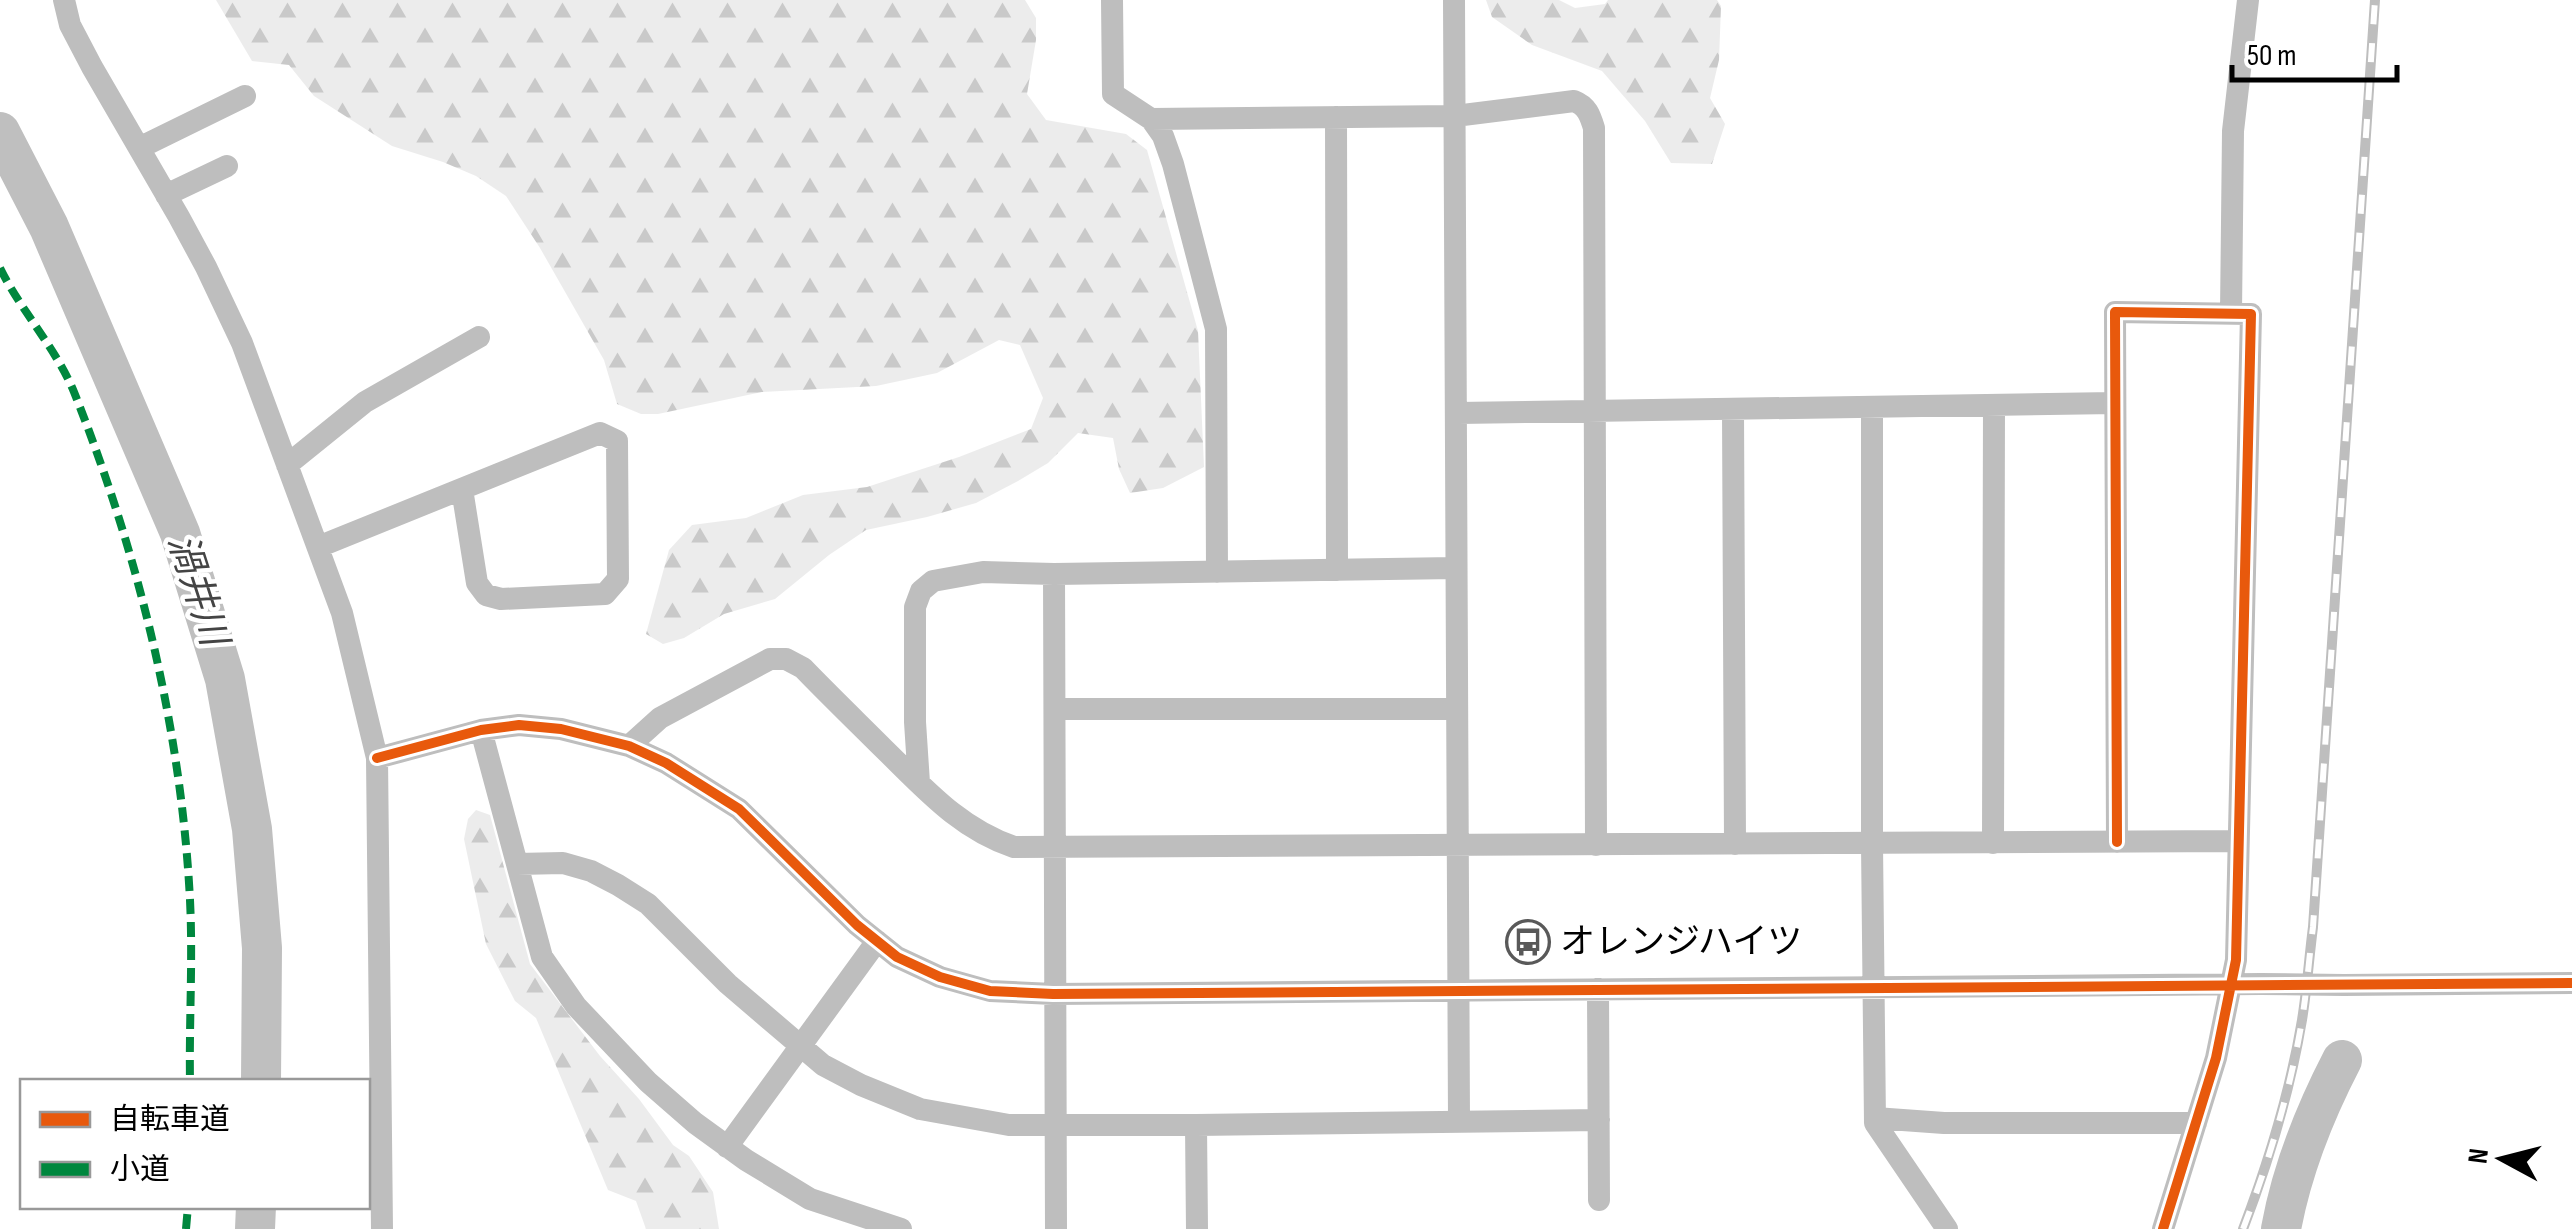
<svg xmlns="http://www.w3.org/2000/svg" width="2572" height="1229" font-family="'Sofia Sans Condensed','Noto Sans JP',sans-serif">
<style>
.forest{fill:url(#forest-firs)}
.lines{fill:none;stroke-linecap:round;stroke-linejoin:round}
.river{stroke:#bfbfbf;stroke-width:40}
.minor{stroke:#bebebe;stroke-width:22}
.rail-casing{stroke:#bebebe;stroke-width:10}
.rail{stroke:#fff;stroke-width:6;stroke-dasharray:19;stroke-linecap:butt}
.minor-bridge{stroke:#bebebe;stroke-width:22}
.quiet{stroke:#00873e;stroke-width:8;stroke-dasharray:15 8;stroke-linecap:butt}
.cycleway-casing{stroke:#fff;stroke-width:16}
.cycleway{stroke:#e8590c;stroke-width:10}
.labels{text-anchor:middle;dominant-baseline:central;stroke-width:9;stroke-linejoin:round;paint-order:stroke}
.poi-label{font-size:35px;fill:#000;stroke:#fff;text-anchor:start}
.water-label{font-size:38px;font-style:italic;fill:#444;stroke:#fff}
</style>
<defs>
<pattern id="forest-firs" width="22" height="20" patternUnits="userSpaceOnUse" patternTransform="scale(2.5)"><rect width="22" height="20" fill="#ececec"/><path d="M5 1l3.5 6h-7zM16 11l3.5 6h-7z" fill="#c9c9c9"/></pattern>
</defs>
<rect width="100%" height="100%" fill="#fff"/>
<path class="forest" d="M216,0h809l11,18v22l-9,54 19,26 80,14 21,16 51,181 6,136 -41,21 -33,5 -11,-24 -6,-31 -35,-5 -30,30 -30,18 -42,22 -49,14 -61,13 -37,25 -54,44 -51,15 -40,24 -21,6 -17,-10 23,-84 23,-25 54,-7 57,-23 64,-8 92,-30 72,-28 12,-31 -23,-53 -21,-5 -62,33 -61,13 -114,6 -104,22h-17l-24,-10 -13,-44 -64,-112 -34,-52 -30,-20 -33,-14 -51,-16 -78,-50 -25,-31 -37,-4z
M1486,0h73l16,8 30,-4 3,-4h109l4,6 -2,54 -9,38 15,26 -13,40 -41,-1 -26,-42 -43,-50 -70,-26 -40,-28z
M476,810l14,5 40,149 70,92 39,43 34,46 16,11 24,36 6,37h-73l-10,-28 -28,-11 -72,-172 -21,-17 -29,-57 -22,-105 4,-20z"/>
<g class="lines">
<path class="river" d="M0,132l49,95 131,306 45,146 27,150 10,119 -1,134
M255,1229l1,-23
M2281,1229c11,-60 33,-115 61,-169"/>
<path class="minor" d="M64,0l6,25 22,42 87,150 27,50 36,76 100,270 35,145 5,471
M1112,0l1,94 38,25 12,17 10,28 43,165 1,243
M1454,0l5,1122
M1336,117l1,453
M1151,119l304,-3 119,-15c13,5 16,14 20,27l2,717
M139,148l106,-52
M166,195l61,-29
M2231,313l2,-182 15,-131
M1872,408v436l3,279 72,106
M1733,410l2,434
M1458,413l657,-10
M287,465l78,-63 114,-65
M318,547l282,-114 17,8 1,138 -13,15 -104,5 -15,-4 -9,-12 -15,-94
M1054,574l2,655
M1055,709h402
M481,730l61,227 34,49 72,76 47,41 51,37 64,39 91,30
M629,746l31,-28 110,-59h16l17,9c27,28 55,55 82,82 40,39 75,79 129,97l1224,-6
M377,758l104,-28 38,-5 42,4 68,17 37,17 73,46 118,116 40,32 43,20 50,14 63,3 1208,-10
M919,783l-4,-61v-115l6,-16 12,-10 50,-9 71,2 401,-6
M2117,842l-2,-530 136,2 -15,646 -20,98 -53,171
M1993,843l1,-438
M517,864l46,-1 28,8 27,14 30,19 80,80 95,81 38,20 59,24 89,16h187l403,-5
M2344,985l228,-2
M1598,989l1,211
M1875,1118l69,5h252
M1196,1125l1,104
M727,1147l150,-206"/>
<g class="rail-casing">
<path id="rail" d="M2243,1229c26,-68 47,-137 59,-209 5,-31 7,-62 11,-93l62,-927"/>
</g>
<use href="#rail" class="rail"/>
<path class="minor-bridge" d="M2261,984l83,1"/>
<path class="quiet" d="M0,268c21,43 56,80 74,124 64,161 107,334 116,508 3,60 -1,121 0,182
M186,1229l2,-23"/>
<g class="cycleway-casing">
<path id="cycleway" d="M377,758l104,-28 38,-5 42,4 68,17 37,17 73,46 118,116 40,32 43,20 50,14 63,3 1519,-11
M2117,842l-2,-530 136,2 -15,646 -20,98 -53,171"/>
</g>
<use href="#cycleway" class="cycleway"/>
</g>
<defs>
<g id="bus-ring" transform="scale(2.25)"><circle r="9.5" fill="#fff" stroke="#595959" stroke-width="1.5"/><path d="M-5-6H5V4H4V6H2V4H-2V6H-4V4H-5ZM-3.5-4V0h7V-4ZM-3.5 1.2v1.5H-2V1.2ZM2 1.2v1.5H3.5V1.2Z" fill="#595959"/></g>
</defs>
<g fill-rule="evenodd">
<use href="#bus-ring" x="1528" y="942"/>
</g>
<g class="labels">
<g class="poi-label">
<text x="1560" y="942">オレンジハイツ</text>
</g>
<g class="water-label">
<text transform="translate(197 590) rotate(72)">渦井川</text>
</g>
</g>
<rect x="20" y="1079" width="350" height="130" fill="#ffffff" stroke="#999999" stroke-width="2.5"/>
<rect x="40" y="1112" width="50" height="15" fill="#e8590c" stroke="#999999" stroke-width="2.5"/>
<text x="110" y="1129" font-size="30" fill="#000000">自転車道</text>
<rect x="40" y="1162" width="50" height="15" fill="#00873e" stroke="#999999" stroke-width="2.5"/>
<text x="110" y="1179" font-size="30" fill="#000000">小道</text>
<g transform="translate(2502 1159) rotate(277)" stroke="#ffffff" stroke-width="8" paint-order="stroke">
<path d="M0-8L18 38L0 25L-18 38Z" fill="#000000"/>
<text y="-15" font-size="28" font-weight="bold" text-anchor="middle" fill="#000000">N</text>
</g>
<path d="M2232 65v15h165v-15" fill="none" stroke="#000000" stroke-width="5"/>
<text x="2247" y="65" font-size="30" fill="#000000" stroke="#ffffff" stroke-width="8" paint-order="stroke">50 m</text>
</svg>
